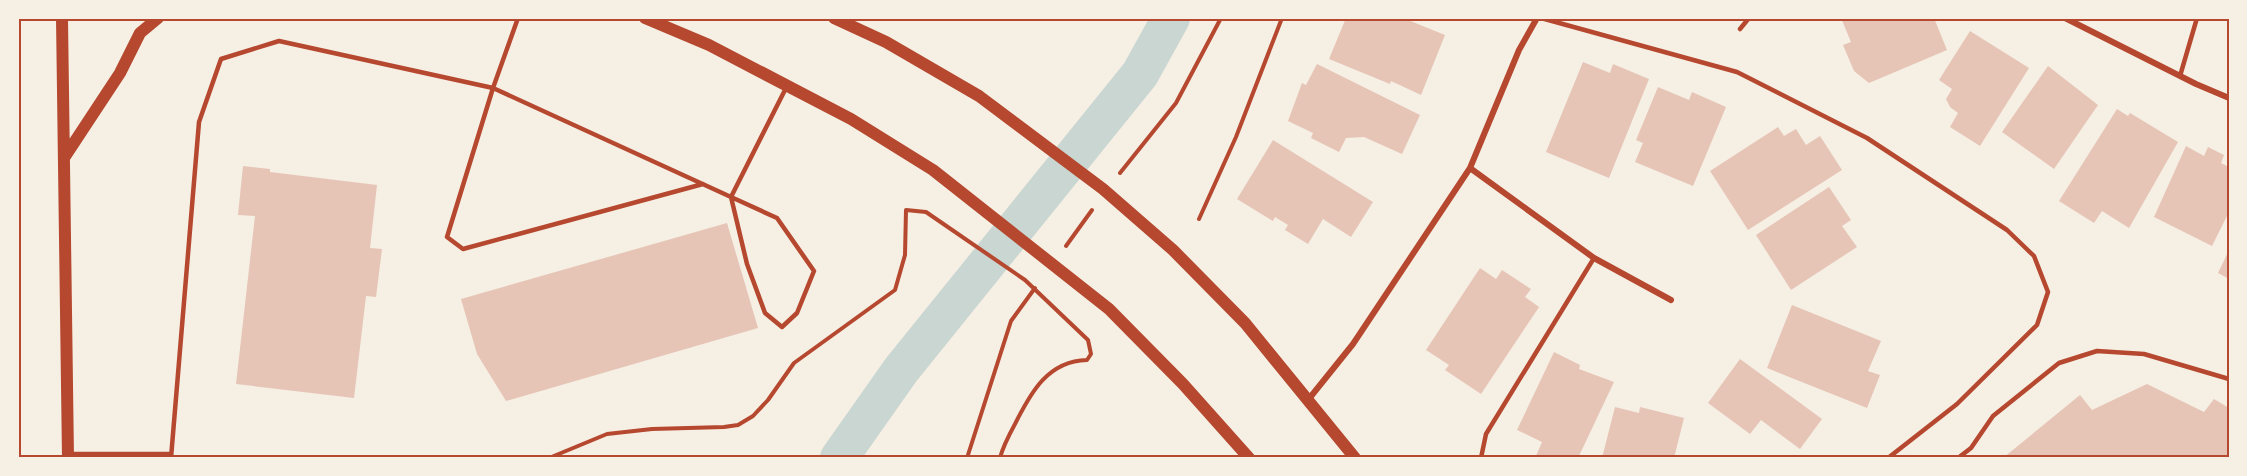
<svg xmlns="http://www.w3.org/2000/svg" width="2247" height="476" font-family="Commissioner,sans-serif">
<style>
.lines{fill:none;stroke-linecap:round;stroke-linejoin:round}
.canal{stroke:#c9d6d2;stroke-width:38}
.building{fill:#e6c5b7}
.path{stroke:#b5482f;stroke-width:4}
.service{stroke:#b5482f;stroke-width:4.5}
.minor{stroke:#b5482f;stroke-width:6}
.secondary{stroke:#b5482f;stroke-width:12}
.neatline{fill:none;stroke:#b5482f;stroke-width:2}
</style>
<rect width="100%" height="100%" fill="#f6efe4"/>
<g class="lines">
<path class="canal" d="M839,458l62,-88 239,-296 31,-56"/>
</g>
<path class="building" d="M1346,18h57l42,17 -24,60 -30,-14 -1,3 -61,-25z
M1841,18h93l13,32 -78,33 -15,-12 -11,-26 8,-3z
M1970,31l59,37 -49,78 -30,-19 8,-14 -8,-6 -4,-8 6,-10 -13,-9z
M1583,62l27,11 3,-9 36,15 -40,99 -63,-26z
M1317,64l103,51 -18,39 -38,-17 -18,1 -7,14 -28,-14 2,-5 -25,-12 14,-38 4,2z
M2048,66l50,39 -44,64 -52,-37z
M1658,87l31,13 3,-8 34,15 -33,79 -58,-24 8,-19 -7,-3z
M2117,109l11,7 2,-3 48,29 -49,86 -27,-17 -8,12 -35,-22z
M1778,127l6,9 12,-7 10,16 14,-9 22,34 -94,60 -38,-59z
M1273,140l100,62 -22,35 -28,-18 -15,25 -23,-14 3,-5 -13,-8 -2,4 -36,-22z
M2186,146l18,10 4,-9 16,8 -3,8 8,4v45l-17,34 -58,-29z
M243,166l27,3v3l107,13 -7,63 12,1 -6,48 -10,-1 -12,102 -118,-14 19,-168 -17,-1z
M1829,187l22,33 -9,6 15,21 -66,43 -35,-55z
M727,223l31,105 -252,73 -29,-47 -16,-55z
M2229,250v29l-11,-6z
M1480,268l16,11 6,-9 29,19 -6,8 14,10 -58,87 -36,-24 4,-5 -23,-15z
M1792,305l89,36 -13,30 12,4 -13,33 -100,-40z
M1554,352l26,13 -1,4 35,13 -36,76h-38l-4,-2 6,-14 -25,-12z
M1740,359l82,60 -22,30 -39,-29 -11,14 -42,-31z
M2147,384l57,28 10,-13 15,9v50h-226l77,-63 12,15z
M1615,407l24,6 1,-6 44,11 -10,40h-72z"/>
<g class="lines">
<path class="path" d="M1120,173l56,-70 45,-85
M1199,219l37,-82 46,-119
M1066,246l26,-36
M549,458l58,-24 45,-5 72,-2 14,-2 15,-9 15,-16 26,-37 101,-73 10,-35 1,-45 20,2 99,68 63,60 3,14 -4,6c-39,1 -56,32 -72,64 -6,11 -12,22 -15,34
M967,458l44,-137 24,-33"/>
<path class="service" d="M518,18l-25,70 -46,149 16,12 240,-65
M1541,18l196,54 130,66 140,92 27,26 14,36 -11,33 -80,79 -69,54
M1740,29l9,-11
M2180,76l17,-58
M731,197l46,21 37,53 -17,42 -15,14 -17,-14 -18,-49z
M71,454h100
M171,458l28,-336 22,-63 58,-18 214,47 238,109 55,-109
M1481,458l5,-24 108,-176
M1958,458l13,-10 22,-32 66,-53 38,-12 47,3 85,25"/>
<path class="minor" d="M2065,18l131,66 33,14
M1470,168l124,90 77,42
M1308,400l45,-56 117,-176 49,-118 18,-32"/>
<path class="secondary" d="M62,18l6,440
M645,18l64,27 142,74 82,51 176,139 74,75 66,74
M834,18l52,24 93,54 124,93 70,61 72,73 110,135
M64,158l56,-85 20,-40 18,-15"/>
</g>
<rect width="2247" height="476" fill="none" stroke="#f6efe4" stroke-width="39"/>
<rect x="20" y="20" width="2208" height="436" class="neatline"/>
</svg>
